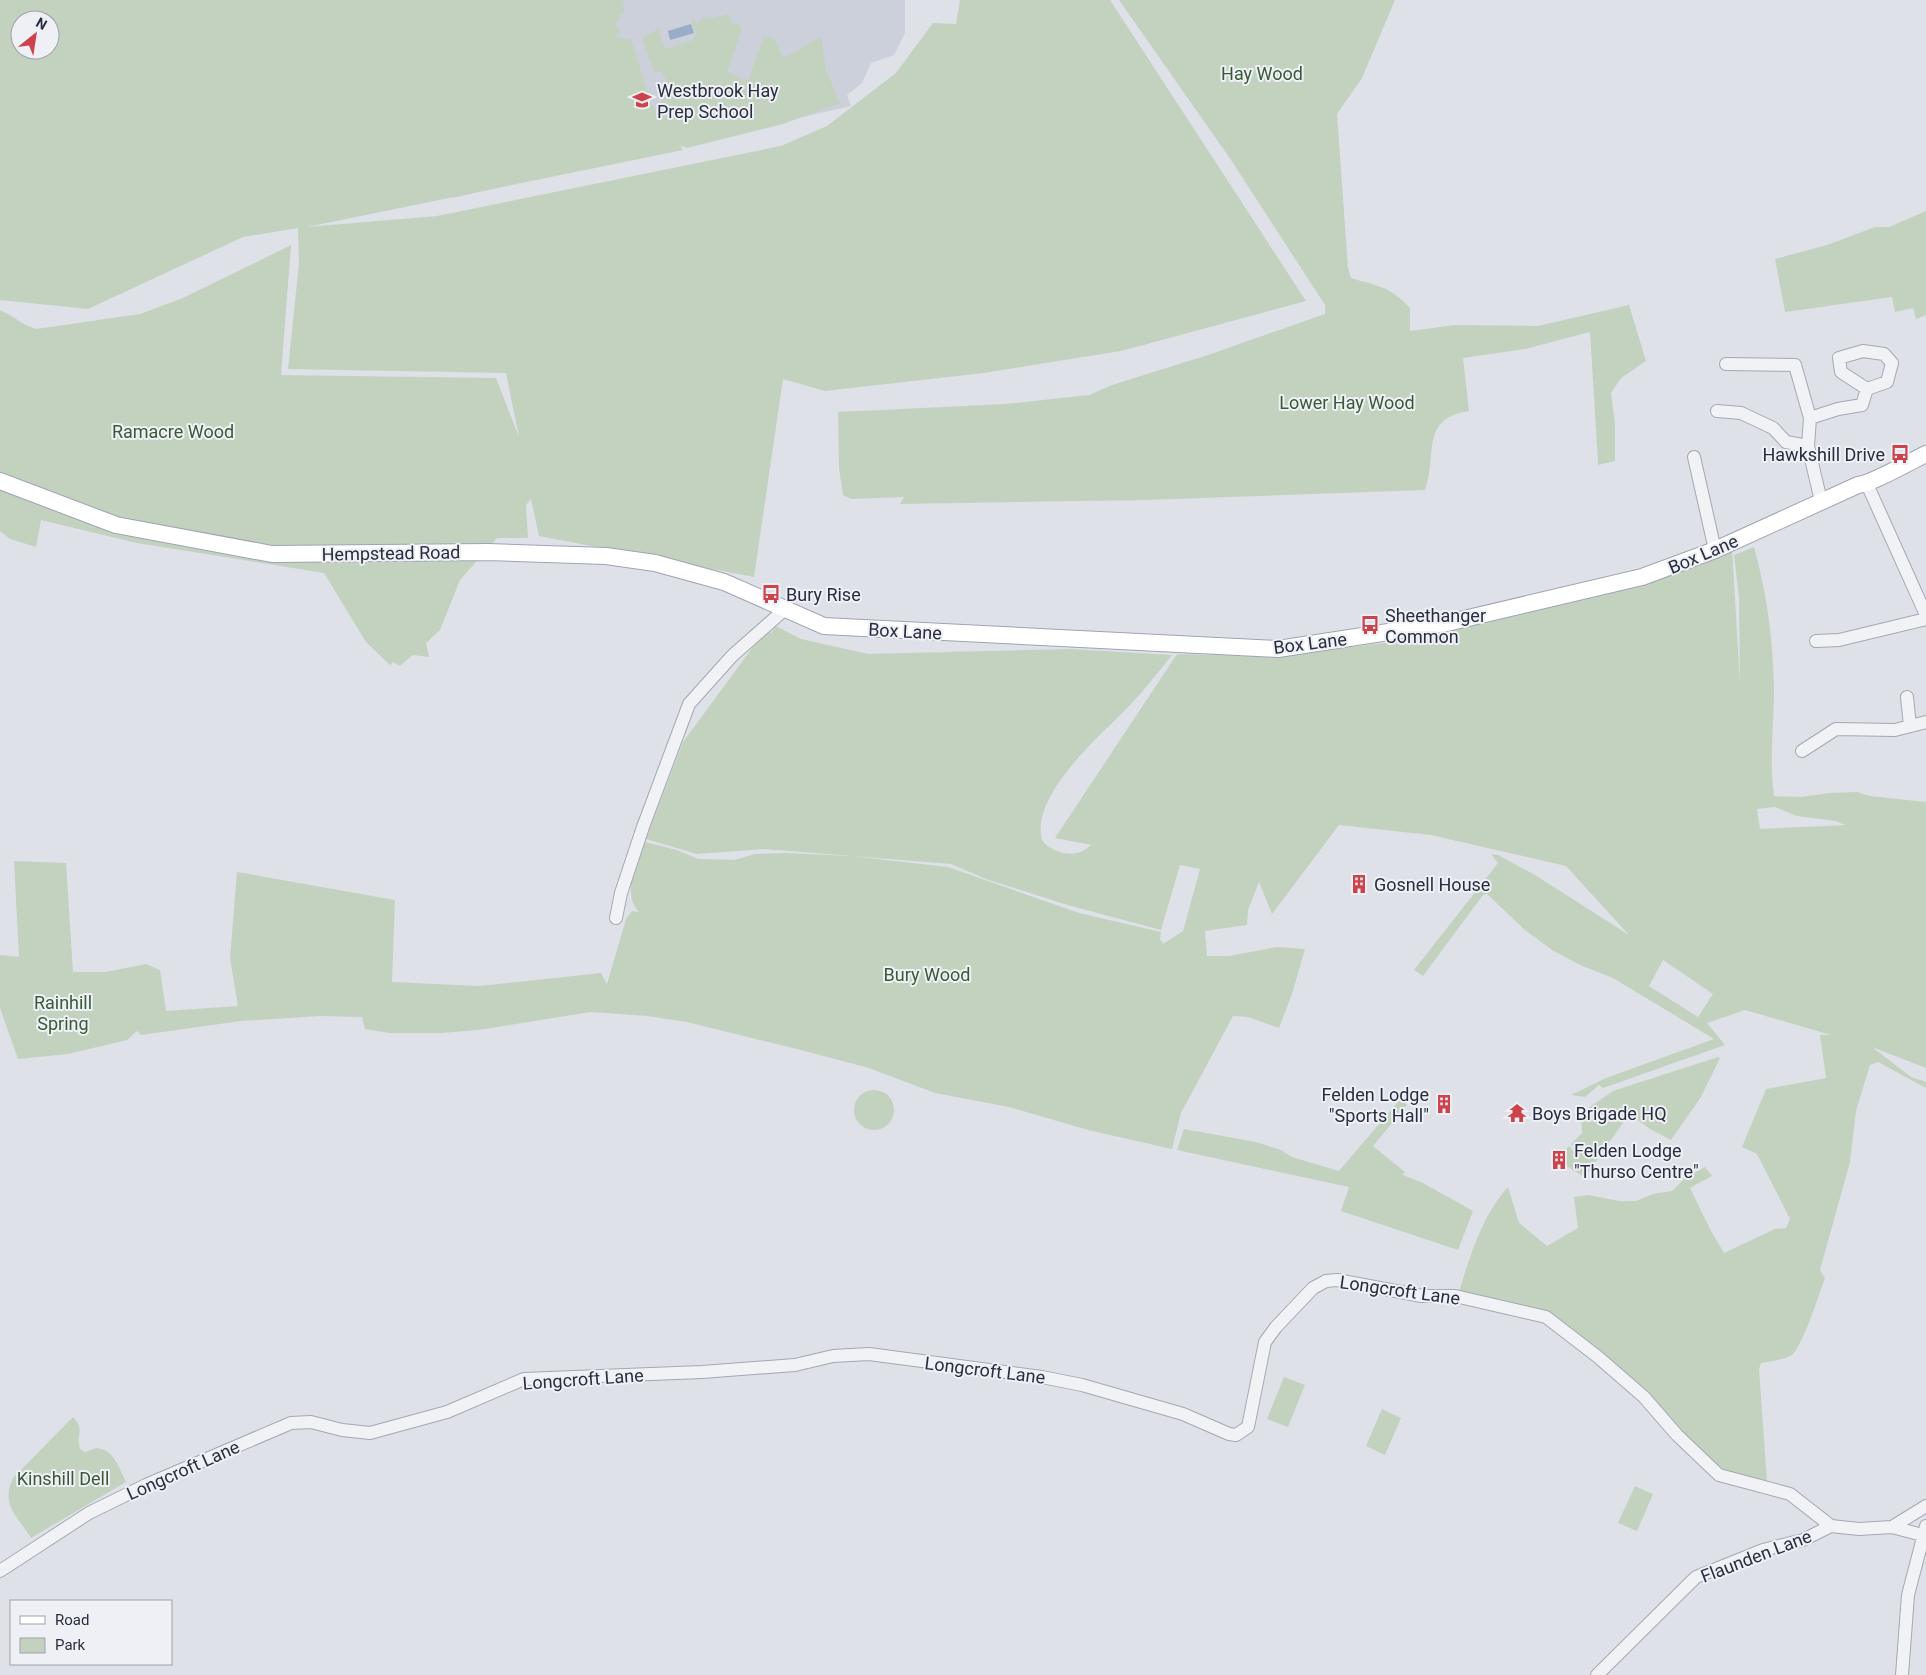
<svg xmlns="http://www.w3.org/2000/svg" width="1926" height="1675" font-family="Roboto,sans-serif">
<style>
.built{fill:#ccd0da}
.green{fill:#c3d2bf;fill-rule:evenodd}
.water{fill:#99acc8}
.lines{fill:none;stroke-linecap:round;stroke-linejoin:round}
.minor-casing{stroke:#a4a8b2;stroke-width:14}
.major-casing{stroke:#9ea4b3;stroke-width:18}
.minor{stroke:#f1f2f6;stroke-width:12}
.major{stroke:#fff;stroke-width:16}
.labels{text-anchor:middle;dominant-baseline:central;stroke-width:4;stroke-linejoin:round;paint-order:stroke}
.park-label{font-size:18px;fill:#395a35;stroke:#eef0f5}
.poi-label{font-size:18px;fill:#282e3f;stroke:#eef0f5;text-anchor:start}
.street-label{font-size:18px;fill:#282e3f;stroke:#eef0f5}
</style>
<rect width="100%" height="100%" fill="#dee1e8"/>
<path class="built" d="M417,0h488v33l-11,22 -23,8 -9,20 -15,12 4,11 -398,92z"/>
<path class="green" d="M0,0h623l1,13 -5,2v6l-4,2 5,10 -6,4 17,2 20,64 9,13 2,-16 9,-11 -10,-18 -6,2 -13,-35 16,-9 7,20 28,-9 3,-7 -5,-10 2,-5 4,6 7,-7 4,2 21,-5 3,10 6,-1 4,6 -15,43 21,9 16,-45 11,3 7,18c15,-2 25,-15 39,-20l5,33 14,33 -57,21 -96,24 -7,-3 3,5 -376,77 130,-11 344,-70 46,-20 69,-53 37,-50 23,1 4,-24h150l196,301 -185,50 -137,22 -159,18 -42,-12 -29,198 -215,-41 -8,-37 -5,6 2,33h-31l-37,42 -20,50 -14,13 3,14 -16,-2 -13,11 -7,-4 -3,3 -24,-23 -42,-69 -187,-30 -96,-23 -5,27 -26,-8 -10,-8v-221c14,6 22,15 36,19l104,-15 43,-16 108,-53 -10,130 215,3 23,59 -13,-64 -218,-4 11,-106 -1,-35 -55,9 -155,72 -88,-9zM20,20h30v30h-30z
M1119,0h276l-33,78 -25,36 11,154 3,10c26,8 39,8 59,30v23l45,-6 83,1 91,-21 17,56 -25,17 -10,15 4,31v37l-17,4v-3l-8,-130 -65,17 -62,9 6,53c-50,7 -31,45 -44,79l-279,10 -246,4 4,-7 -53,2 -8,-4 -4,-27 -1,-56 168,-8 83,-9 23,-10 96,-30 117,-41v-9l-94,-145z
M1926,211v104l-10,4 -3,-11 -18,4 -3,-15 -107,15 -10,-53 52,-14 48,-18h14z
M1754,547c13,47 19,92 20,141 0,37 -5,71 0,108l26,1 30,-4 27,-1 12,4 57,6v266l-54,-21 39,30 15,5v6l-48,-26 -8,3 -14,46 -6,51 -30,108 5,8c-5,14 -23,69 -33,77 -9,5 -21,6 -31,8l-2,6 8,113 -47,-11 -167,-154c-29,-16 -63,-16 -94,-25 11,-36 23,-76 49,-105l11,36 28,23 31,-18 -4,-31 15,-2 30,6h17l17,-7 19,-3 14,-14 19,-10 7,9 -22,12 21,43 13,22 51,-24 11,-1 4,-9 -33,-65 -15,-7 24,-58 60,-11 -6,-43h11l-86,-25 -38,13 18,22 -122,43 -4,-3 -14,12 -14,-2 35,-17 108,-39 -101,-61 -33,-13 -28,-15 -27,-20 -38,-36 -4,1 -60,81 -9,-6 84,-107 -7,-9 7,1 37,20 94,60 -63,-69 -135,-31 -92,-10 -67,89 -13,-32 -11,28 -1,15 -42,6 2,25h22l48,-9 28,2 -13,45 -13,34 -31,-11 -15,-1 -52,97 -9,36 -84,-19 -79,-23 -74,-14 -66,-25 -72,-19 -110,-27 -40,-6 -56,-4 -113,18 -37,3h-52l-24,-4 -3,-12h-4l-37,-1 -80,5 -100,14 -4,-4 -10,9 -59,14 -50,5 -18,-51v-53l19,2 -5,-96 52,2 7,109h33l40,-8 14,6 6,41 72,-5 -8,-48 7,-86 158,28 -3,82 87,4 122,-13 6,11 19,-65 6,-8 7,1c-18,-20 -2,-50 6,-70l32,8 21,9 36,1 21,-6 31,-1 65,3 97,11 131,46 82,19 -1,7 3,5 20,-13 17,-62 -20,-4 -19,65 -97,-26 -78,-25 -35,-15 -187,-15 -67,5 -51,-15 37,-97 78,-106 6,-6 4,3 5,-7 25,13 67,15 202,-5 102,6c-13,16 -26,33 -40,48 -28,30 -102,90 -90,137 11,15 36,19 49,5l-36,-7 122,-184 92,2 125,-14 243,-57 95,-36 8,134 -1,-86 -5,-42zM1775,807l22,9 39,5 9,4 -85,4 -3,-20zM1663,960l50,34 -15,23 -49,-31z
M1718,1057l2,1 -19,39 -30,43 -21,-11 -21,-15 -44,63 -19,-11 -7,-8 10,-12 4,5 3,-2 -5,-5 11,-11 -1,-20 32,-22z
M854 1110a20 20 0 1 1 40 0a20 20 0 1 1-40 0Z
M1403,1096v5l4,4 -34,41 32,26 -2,3 20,8 50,28 -15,39 -117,-39 8,-24 -172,-37 7,-21 72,13 25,8 11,7 47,14z
M1284,1377l21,8 -17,42 -21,-8z
M1382,1409l19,9 -16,37 -19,-9z
M73,1417c13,14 2,17 7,32l5,3 11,-4c18,1 23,20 30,34l-95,56c-13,-22 -31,-32 -18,-60z
M1635,1486l18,8 -16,37 -19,-8z"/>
<path class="water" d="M691,24l3,9 -24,7 -2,-9z"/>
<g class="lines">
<g class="minor-casing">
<path id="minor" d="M1726,364l69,1 15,53 -2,28 13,55
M1717,411l24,2 32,15 13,14 22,4
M1810,418l28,-9 24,-4 5,-16 20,-7 5,-19 -8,-9 -21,-3 -24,7 2,14 26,17
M1694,457l21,93
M1867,484l59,131
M1816,641l23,-1 87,-21
M1907,697l3,29
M1802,751l34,-22 59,1 31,-8
M616,918l5,-25 22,-66 46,-123 43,-48 52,-46
M1892,1527l34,-21
M0,1571l89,-58 57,-28 145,-62 20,-1 31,8 28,3 77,-21 77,-33 178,-7 93,-7 38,-9 36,-2 173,23 40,8 101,29 46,20 7,1 12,-8 17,-85 11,-15 37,-39 13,-7 11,-1 85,16h33l91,21 52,40 46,40 33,38 42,40 71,19 41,32
M1597,1675l99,-98 67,-27 40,-10 28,-14 28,3 33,-2 34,9
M1902,1675l6,-80 18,-69"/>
</g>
<g class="major-casing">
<path id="major" d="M0,481l116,44 156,29 216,-2 118,4 49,7 69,19 100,44 454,23 169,-26 195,-46 73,-27 143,-65c13,-1 53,-24 68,-31"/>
</g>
<use href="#minor" class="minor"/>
<use href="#major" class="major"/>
</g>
<defs>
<g id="school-bare" transform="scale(1.5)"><path d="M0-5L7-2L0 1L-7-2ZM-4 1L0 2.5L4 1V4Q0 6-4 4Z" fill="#cd434c" stroke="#eef0f5" stroke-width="2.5" paint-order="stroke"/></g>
<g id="bus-bare" transform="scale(1.5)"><path d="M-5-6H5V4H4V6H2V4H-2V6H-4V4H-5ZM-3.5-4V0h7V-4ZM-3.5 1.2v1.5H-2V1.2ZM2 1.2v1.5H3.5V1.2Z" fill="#cd434c" stroke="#eef0f5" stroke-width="2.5" paint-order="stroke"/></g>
<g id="building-bare" transform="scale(1.5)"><path d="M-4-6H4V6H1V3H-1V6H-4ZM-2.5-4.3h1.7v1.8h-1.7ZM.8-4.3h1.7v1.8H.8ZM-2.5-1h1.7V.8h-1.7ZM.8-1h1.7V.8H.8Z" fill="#cd434c" stroke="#eef0f5" stroke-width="2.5" paint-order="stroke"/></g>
<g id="temple-bare" transform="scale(1.5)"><path d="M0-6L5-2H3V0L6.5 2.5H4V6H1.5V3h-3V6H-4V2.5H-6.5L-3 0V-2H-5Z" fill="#cd434c" stroke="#eef0f5" stroke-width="2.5" paint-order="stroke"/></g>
</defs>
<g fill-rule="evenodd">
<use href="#school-bare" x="642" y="100"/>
<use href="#bus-bare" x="1900" y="454"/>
<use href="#bus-bare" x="771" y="594"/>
<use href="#bus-bare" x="1370" y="625"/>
<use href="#building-bare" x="1359" y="884"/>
<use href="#building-bare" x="1444" y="1104"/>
<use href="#temple-bare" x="1517" y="1113"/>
<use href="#building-bare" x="1559" y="1160"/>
</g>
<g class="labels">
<g class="park-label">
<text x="1262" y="73">Hay Wood</text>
<text x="1347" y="402">Lower Hay Wood</text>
<text x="173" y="431">Ramacre Wood</text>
<text x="927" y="974">Bury Wood</text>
<text x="63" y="1002">Rainhill<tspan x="63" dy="21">Spring</tspan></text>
<text x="63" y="1478">Kinshill Dell</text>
</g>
<g class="poi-label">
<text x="657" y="90">Westbrook Hay<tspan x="657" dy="21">Prep School</tspan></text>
<text x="1885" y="454" text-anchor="end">Hawkshill Drive</text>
<text x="786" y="594">Bury Rise</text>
<text x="1385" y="615">Sheethanger<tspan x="1385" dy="21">Common</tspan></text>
<text x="1374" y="884">Gosnell House</text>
<text x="1429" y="1094" text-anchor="end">Felden Lodge<tspan x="1429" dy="21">"Sports Hall"</tspan></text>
<text x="1532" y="1113">Boys Brigade HQ</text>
<text x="1574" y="1150">Felden Lodge<tspan x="1574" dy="21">"Thurso Centre"</tspan></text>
</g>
<g class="street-label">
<text transform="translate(391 553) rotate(-1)">Hempstead Road</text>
<text transform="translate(1703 554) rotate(-23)">Box Lane</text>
<text transform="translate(905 631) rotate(3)">Box Lane</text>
<text transform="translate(1310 643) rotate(-7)">Box Lane</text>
<text transform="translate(1400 1290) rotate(8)">Longcroft Lane</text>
<text transform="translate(985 1370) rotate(7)">Longcroft Lane</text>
<text transform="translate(583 1379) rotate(-4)">Longcroft Lane</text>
<text transform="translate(183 1470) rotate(-24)">Longcroft Lane</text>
<text transform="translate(1756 1556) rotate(-21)">Flaunden Lane</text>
</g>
</g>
<rect x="10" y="1600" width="162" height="65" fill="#eef0f5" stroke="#9fa2ac"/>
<rect x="20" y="1616" width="25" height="8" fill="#ffffff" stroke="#9fa2ac"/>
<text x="55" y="1625" font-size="15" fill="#282e3f">Road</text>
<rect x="20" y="1638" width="25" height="15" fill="#c3d2bf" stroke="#9fa2ac"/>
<text x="55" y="1650" font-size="15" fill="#282e3f">Park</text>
<g transform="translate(35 35) rotate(30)"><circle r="24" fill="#eef0f5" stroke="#9fa2ac"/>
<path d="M0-4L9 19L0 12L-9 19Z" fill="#cd434c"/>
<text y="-8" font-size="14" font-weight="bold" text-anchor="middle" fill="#282e3f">N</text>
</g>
</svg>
